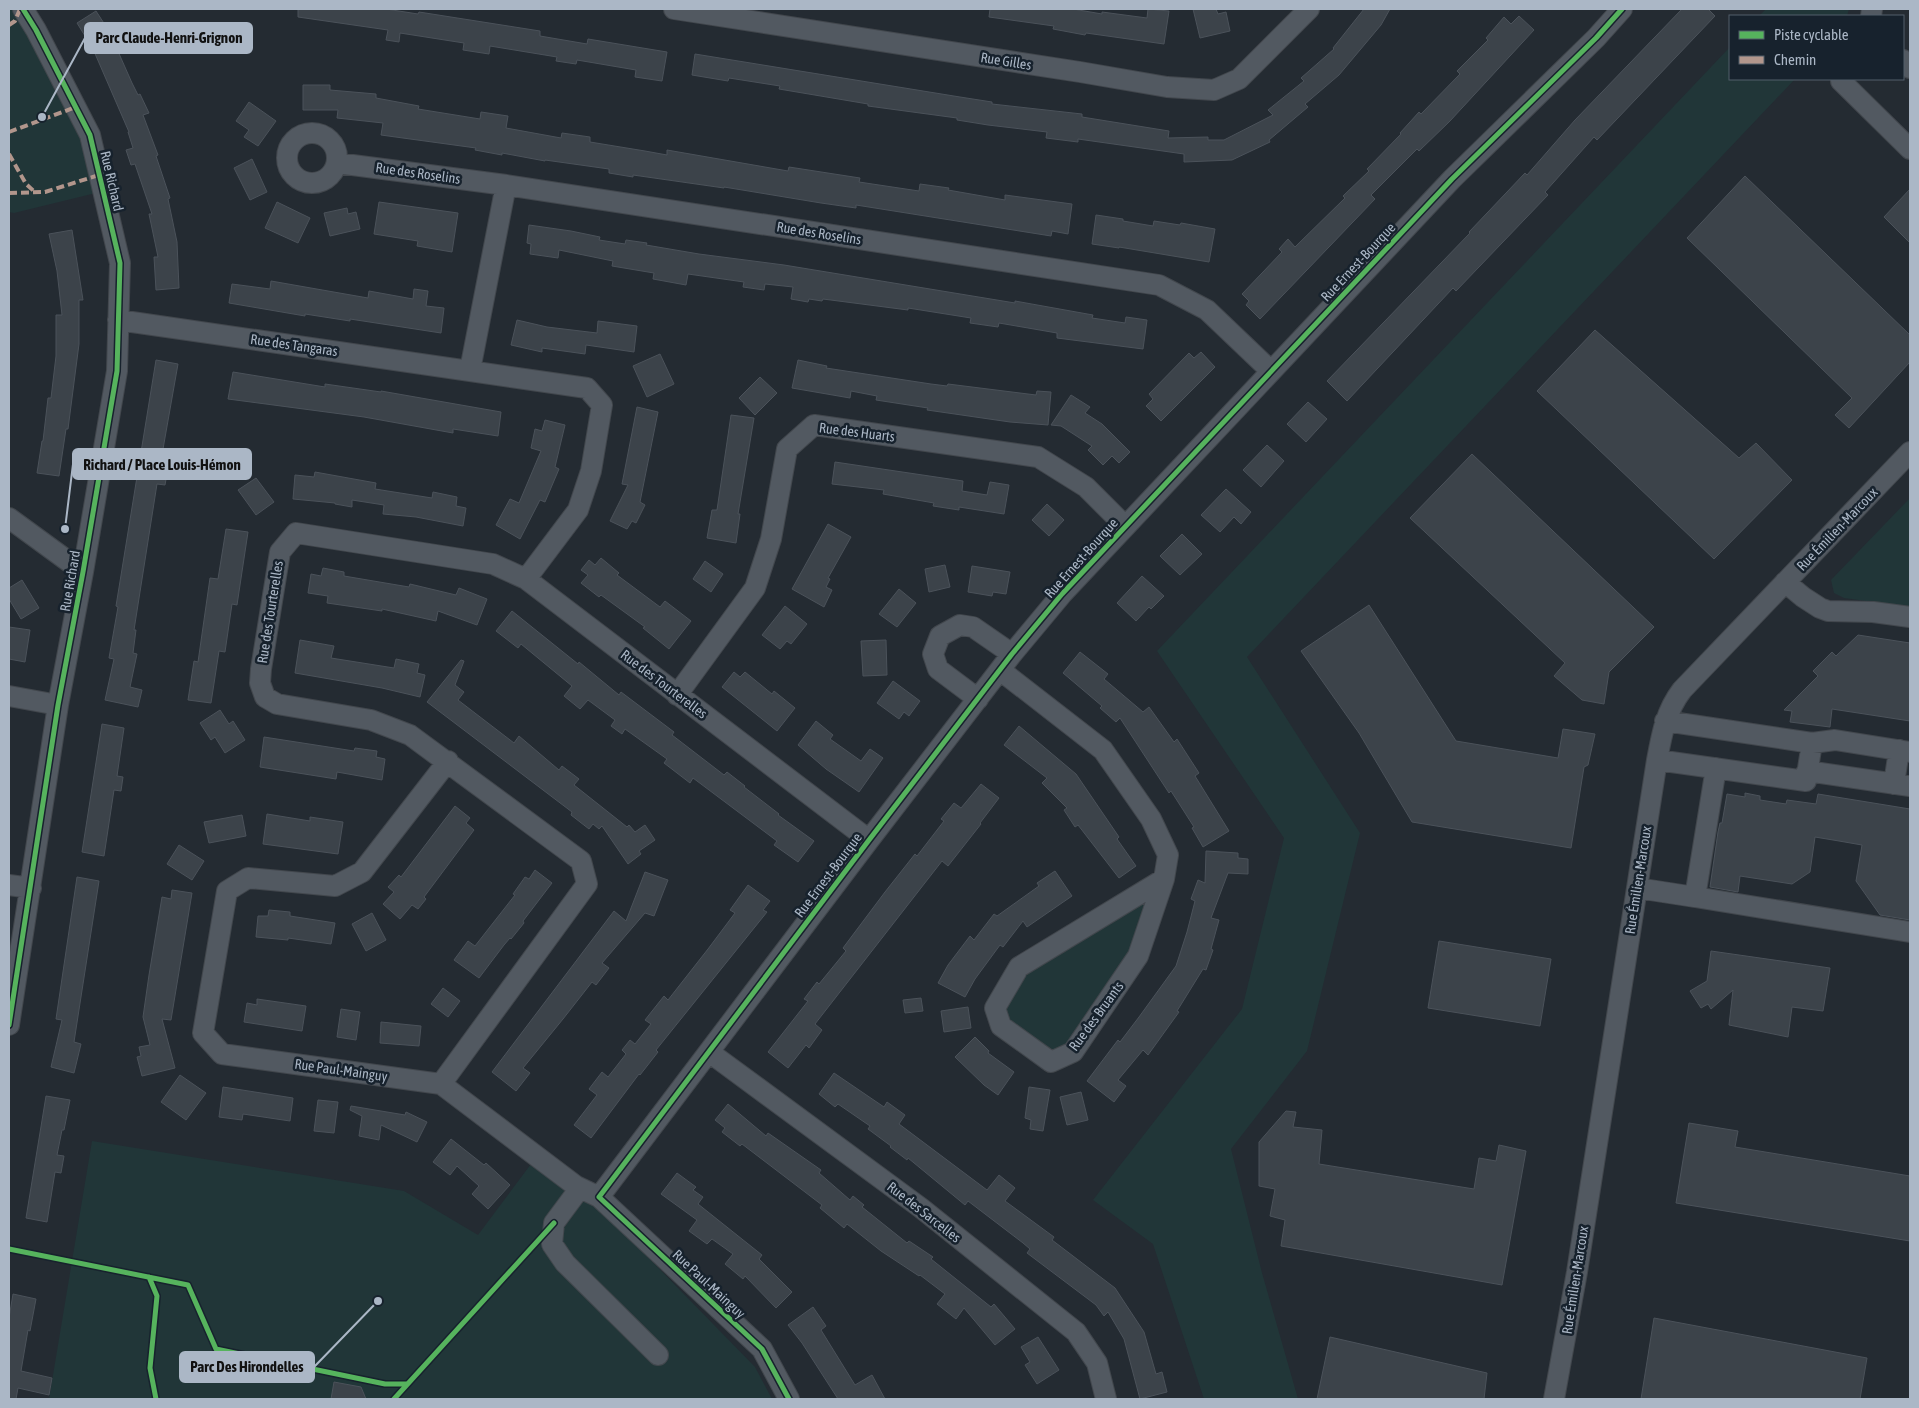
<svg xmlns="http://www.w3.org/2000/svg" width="1919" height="1408" font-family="'Asap Condensed',sans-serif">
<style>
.green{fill:#213638}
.building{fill:#3c434a;stroke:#4b525a}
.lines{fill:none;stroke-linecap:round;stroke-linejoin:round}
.minor-casing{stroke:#42474d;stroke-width:22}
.minor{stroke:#525961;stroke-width:20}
.quiet{stroke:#b2968c;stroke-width:4;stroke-dasharray:8 4;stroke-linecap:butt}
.cycleway-casing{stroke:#17222d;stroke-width:8}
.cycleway{stroke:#56b35d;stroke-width:5}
.labels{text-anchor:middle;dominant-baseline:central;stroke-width:5;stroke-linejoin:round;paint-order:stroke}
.street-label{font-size:14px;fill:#abb7c6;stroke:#17222d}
.leader{fill:none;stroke:#abb7c6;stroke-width:2}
.callout-dot{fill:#abb7c6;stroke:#17222d;stroke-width:2}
.callout{fill:#abb7c6;stroke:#abb7c6;stroke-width:2}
.callout-label{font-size:15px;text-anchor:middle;font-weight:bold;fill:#111}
</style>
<rect width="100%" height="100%" fill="#242b32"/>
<path class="green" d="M9,9h8l62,116 21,67 -86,21 -5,-1z
M1766,9h83l-2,7h-88z
M1730,47v32h65l-548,578 113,176 -53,218 -76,98 31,124 36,126h-94l-51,-155 -60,-44 149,-191 42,-171 -127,-187z
M1910,498v109l-66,-9 -10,-5 -3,-13z
M1164,879l-26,77 -65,96 -22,10 -56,-54 24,-41z
M92,1141l312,50 74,44 59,-79 60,49 158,162 17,32h-723z"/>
<path class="building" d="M298,9h88l32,5 1,-2 121,19v5l47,8 1,-5 79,13 -5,29 -27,-4 1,-7 -59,-10 -1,4 -20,-3 1,-4 -67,-11 -1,8 -26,-4 1,-7 -64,-10 -1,9 -13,-2 2,-10 -90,-13z
M990,9h83l29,5v-2l45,6 1,-9 21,2 -5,33 -78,-11 -1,2 -32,-6 1,-3 -65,-9z
M1193,9h23l2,5 8,-2 4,19 -30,7z
M1364,9h26l-9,16 -42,50 -34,29 3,3 -39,33 1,2 -38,18 -48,2v-8l-106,-15v3l-32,-4 1,-6 -59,-7 -31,-5v-2l-89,-12v-2l-89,-15 1,-3 -51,-8 -1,3 -36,-6 3,-21 265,43 32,5v2l90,10v3l87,14 -1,7 40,-1v3h16l49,-25 -5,-5 36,-29 -3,-3 33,-29 -1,-1z
M1682,9h26l7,7 -118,124 -3,-3 -49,55 3,3 -92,96 -3,-3 -106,113 -20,-20 143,-148 -1,-1 56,-59 2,2 48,-55z
M96,11l13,20 23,52 6,12 2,-1 9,19 -6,2 15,40 -2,1 14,42 -2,1 9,43 2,46 -23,2 -2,-33h4l-9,-43h3l-17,-50 -4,1 -5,-15 7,-2 -5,-16h1l-36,-83 -16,-26z
M1519,16l15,14 -84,91 -31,30 -2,-2 -46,46 4,4 -115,120 -14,-14 3,-4 -7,-7 40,-42 -3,-3 9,-10 7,8 50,-49 -2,-2 26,-25 -2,-2 34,-35 -1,-1 19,-21 2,2 39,-40 -3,-3 31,-31 -2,-2 18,-21 7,7z
M303,85h27v5l46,4v4l43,8 -1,3 62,10 1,-7 27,4 -2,12 55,10 1,-5 28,4v5l55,9 22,4v-5l121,21 1,-4 71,11 -1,4 60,9 1,-7 29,4 -1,2 57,10v-5l67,9 -4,30 -16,-3 -1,5 -195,-31v3l-35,-5 -97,-16v1l-91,-13v2l-24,-4v-4l-64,-9v1l-43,-8v2l-27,-5 1,-2 -95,-13 2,-12 -46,-5 1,-8h-35z
M249,102l27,19 -18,25 -14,-9 5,-7 -13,-9z
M252,159l15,33 -17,8 -16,-32z
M1745,176l165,159v27l-61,66 -14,-13 17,-17 -165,-160z
M1910,189v54l-26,-26z
M277,202l33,16 -12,25 -33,-15z
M379,202l79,11 -6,39 -35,-6 1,-5 -44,-7z
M347,208l1,6 8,-2 4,17 -30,7 -6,-23z
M1096,215l27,4v2l30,5 1,-5 26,4 1,-2 34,6 -6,33 -90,-15v1l-27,-4z
M529,225l42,6 29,6 -1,3 26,4 1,-4 21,3 -1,2 53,9 85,11 231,38v-2l78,14 -1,3 33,5 1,-6 21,3 -4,29 -86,-11v-5l-58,-10 -1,4 -28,-4 1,-5 -63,-10v2l-85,-11 -1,2 -13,-2 -1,3 -17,-3 2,-12 -28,-3 -1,6 -21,-3 1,-5 -56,-8 -2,11 -33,-6 1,-6 -42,-7 1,-5 -54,-11 -1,8 -28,-4 1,-10 -4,-1z
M72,230l11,70h-4v44l-11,85h-2l-7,47 -22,-3 5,-32h1l5,-43h3l5,-42v-41h6l-5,-44 -8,-37z
M271,281l97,17 1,-7 44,8 1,-10 14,2 -2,15 18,2 -3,25 -91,-14v2l-45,-7v2l-76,-13 3,-19 38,5z
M517,320l30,7 50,6 1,-12 39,5 -3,26 -48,-7 -1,9 -43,-6v4l-31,-7z
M1595,330l144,128 17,-15 36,37 -78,79 -177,-168z
M1201,352l14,15 -54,54 -15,-15 7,-7 -4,-5 40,-41 5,5z
M660,354l14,30 -27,13 -14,-31z
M156,360l22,4 -18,102 8,2 -3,17 -8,-1 -23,146h2l-3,23 4,1 -7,33 12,3 -4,17 -33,-7 9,-41 -5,-1 9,-51 -2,-1z
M798,360l29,6 -1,2 105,16 16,2 1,-2 88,11 1,-4 14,1 -3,33 -38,-3 -83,-12 1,-2 -52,-8 1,-4 -26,-5 -1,7 -58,-10z
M233,372l92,15v-3l56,8v-1l120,21 -3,24 -45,-7v4l-89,-16 -136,-18z
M760,377l17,16 -22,22 -16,-17z
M1071,395l19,12 -5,6 17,11 28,28 -11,11 -7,-7 -9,9 -15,-15 4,-4 -31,-20 -10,-1z
M1308,402l19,17 -21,23 -19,-18z
M637,407l21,5 -18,90 5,3 -9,18 -4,-2 -5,8 -17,-8 18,-36 -6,-1z
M731,415l23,3 -16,96h2l-4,29 -29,-5 5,-28h5z
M545,420l20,5 -10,42 4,2 -14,33 -5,-2 -20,39 -24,-14 14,-26 9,4 22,-52 -10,-3 4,-19 7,2z
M1267,445l17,16 -23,26 -18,-17z
M1472,454l182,173 -45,45 -5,32 -22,-4 -28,-24 11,-13 -155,-145z
M835,462l128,19 -1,10 25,4 3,-13 19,3 -5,29 -45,-7v3l-26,-4 1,-3 -51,-9 1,-4 -52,-6z
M315,472l61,11 -1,6 57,9 1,-6 24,5 -1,9 10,2 -3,18 -47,-9 -33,-3 1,-9 -32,-5v7l-17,-3v-1l-42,-4 2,-24 19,2z
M256,478l18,24 -18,13 -18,-25z
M1226,489l25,23 -10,12 -7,-7 -14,15 -19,-17z
M1047,504l17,16 -15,16 -17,-16z
M828,524l23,13 -23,41 2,1 -4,8 6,3 -8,17 -32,-18z
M226,529l22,3 -11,73 -5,-1 -7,48 -6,-1 -8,52 -23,-3 6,-39 4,1 12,-84 8,1z
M1182,534l20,20 -22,21 -20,-19z
M601,558l18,15 -2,2 43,32 5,-6 26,20 -22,28 -26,-21 2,-1 -44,-32 -2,2 -18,-14 7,-8 -7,-5 8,-10 6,5z
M705,561l18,13 -12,18 -18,-13z
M945,565l5,22 -21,5 -4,-23z
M972,566l38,6 -4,22 -13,-2 -1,4 -24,-4z
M323,568l21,4v4l65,11 1,-3 46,11 3,-7 28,11 -10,26 -39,-14 -2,10 -54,-12v2l-55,-8 1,-7 -20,-3 3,-19 10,2z
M1142,576l22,20 -13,13 -2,-2 -13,14 -19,-18z
M22,580l17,28 -18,11 -12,-20v-11z
M899,589l17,14 -19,24 -18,-13z
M1369,605l87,136 102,17 5,-29 32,5 -7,31 -4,2 -13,81 -159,-26 -53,-89 -58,-82z
M785,606l22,18 -16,20 -4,-3 -7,8 -18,-14z
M512,611l66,53 1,-2 40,33 2,-3 53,40 -2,3 52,40 3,-3 18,14 -1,1 35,27 -1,1 36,26 -16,21 -24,-17 3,-4 -84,-63 -3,5 -26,-20 3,-4 -42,-30 -3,5 -11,-8 4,-6 -27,-20 -8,9 -16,-13 8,-10 -51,-42 -3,4 -22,-17z
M9,627l21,3 -5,32 -16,-3z
M1858,635l52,8v78l-78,-12 -2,18 -40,-5 2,-11 -8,-1 34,-34 -5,-5 19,-19 4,4z
M300,640l34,6 -3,12 63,10 2,-9 23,5 -2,9 8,2 -5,22 -38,-9 -87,-15z
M886,640l1,35 -24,1 -2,-35z
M1080,652l28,22 -4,5 39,33 6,-5 25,35 3,-3 22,34 -4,3 34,55 -26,16 -11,-19 2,-1 -23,-36 -2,2 -49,-75 -4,4 -16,-14 2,-2 -39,-33z
M461,660l3,1 -9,24 9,7 -6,8 56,43 5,-7 40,34 3,-4 17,13 -5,6 53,42 2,-2 6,7 10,-7 10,15 -16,11 2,3 -13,10 -26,-38 -3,3 -6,-5 -4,5 -18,-14 1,-3 -145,-110z
M734,672l6,5 5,-5 27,22 2,-3 21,17 -18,23 -55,-44z
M893,681l27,20 -11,15 -5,-4 -5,7 -22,-16z
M220,710l9,14 4,-3 12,19 -20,13 -10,-16 -4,3 -11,-17z
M816,721l17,14 -3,4 31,22 9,-12 13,9 -24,34 -33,-23 -28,-24z
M102,724l22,4 -7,48 6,1 -2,14 -7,-1 -10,66 -22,-4z
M1019,726l57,48 43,63 -2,2 19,27 -17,12 -41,-53 -3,2 -11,-17 3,-2 -25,-25 5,-5 -43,-33z
M264,737l90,14 1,-3 22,3 -1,6 9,2 -3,21 -45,-8 -1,7 -76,-12z
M981,784l18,14 -19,25 1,1 -33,42 -6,-5 -127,163 7,6 -13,18 -3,-3 -18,23 -20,-16 40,-51 -4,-2 13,-17 2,2 27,-33 -3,-3 42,-56 30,-38 2,2 27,-35 -3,-2 13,-16 7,5z
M1745,793l15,3v4l26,4 1,-4 29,4 2,-10 92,15v111l-30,-5 -24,-34 6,-36 -23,-4 -24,-4 -5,35 -18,12 -52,-8 -2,16 -28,-5 8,-55 2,-9h2l5,-29 18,3z
M455,806l15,12 -4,5 8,7 -50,67 2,2 -8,10 -6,-4 -12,14 -17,-15 11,-12 -6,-5 11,-12 2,2z
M267,814l43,7v-4l33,5 -5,32 -75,-10z
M242,815l4,21 -37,7 -5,-21z
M179,845l25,16 -12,19 -25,-16z
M1206,851l32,2v5l10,1v15l-20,-1 -17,45 8,2 -8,29 2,1 -7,20 -3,-1 -26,42 2,1 -31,43 -5,-5 -25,30 8,6 -12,16 -27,-21 31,-41 2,2 19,-25 37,-51 11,-34 8,-31 -4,-2 7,-19 7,3z
M535,870l17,13 -29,38 1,2 -13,16 -1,-1 -6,7 -25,33 -25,-18 14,-19 7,5 40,-51 -2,-1 12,-17 4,2z
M1055,871l17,25 -45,31 -4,-6 -20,26 -3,-2 -25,34 -10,18 -27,-14 10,-18 22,-29 4,4 20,-26 3,2 42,-30 -2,-3z
M645,872l23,8 -14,36 -9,-3 -43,50 7,5 -13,17 -4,-3 -29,37 -40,49 7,5 -14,18 -24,-19 122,-161 12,10z
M77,877l22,4 -25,161 7,2 -7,29 -23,-6 11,-47 -6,-1z
M748,885l22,16 -7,9 4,2 -111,138 2,2 -18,23 -1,-1 -48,64 -17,-13 23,-30 -8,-6 13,-17 6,5 18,-23 -4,-4 8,-10 5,4 16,-20 -6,-4 19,-24 4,4 40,-51 27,-36 -5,-3z
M172,890l20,3 -21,127 -9,-1 13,49 -33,8 -5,-19 4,-1 -2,-9 11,-2 -7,-28 6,-42 13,-78 9,2z
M269,910l21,2v4l45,7 -4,21 -43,-6v2l-32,-3 2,-21h10z
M372,913l14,27 -20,11 -14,-27z
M1439,941l112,18 -11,67 -112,-18z
M1711,951l119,17 -7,43 -31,-4 -4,30 -59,-12 4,-35 -22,19 -3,-5 -7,4 -11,-17 17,-10z
M443,988l17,13 -12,16 -17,-13z
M921,998l2,13 -18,2 -2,-13z
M257,999l49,7 -4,25 -58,-9 3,-19 10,2z
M968,1007l3,21 -27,4 -3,-21z
M341,1009l19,3 -4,28 -19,-3z
M381,1022l40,4 -2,20 -39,-3z
M975,1037l14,14 -1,2 26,19 -16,23 -14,-10 -29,-28z
M834,1073l50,34 3,-5 18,13 -6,9 88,66 12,-15 16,13 -10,13 49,36 -2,3 63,48 29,44 12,42 6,-2 5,20 -27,7 -16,-60 -16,-27 -4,4 -8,-11 -69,-52 3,-4 -7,-6 -55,-42 -3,4 -57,-47 -1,2 -17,-13 1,-1 -23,-17 2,-3 -32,-22 -3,3 -16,-13z
M180,1075l26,18 -20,27 -25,-18z
M223,1087l70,11 -3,23 -47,-7 -1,6 -23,-3z
M1029,1087l21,3 -7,41 -13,-2 1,-9 -6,-2z
M1081,1092l7,28 -21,5 -7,-28z
M46,1096l24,4 -6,30h-2l-5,25 7,1 -3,17 -6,-1 -8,50 -21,-4z
M318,1100l20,2 -4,31 -20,-2z
M728,1104l38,32 2,-3 53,37 -2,3 31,27 3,-4 11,9 -2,2 45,36 2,-2 24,16 -2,2 60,48 3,-3 21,25 -20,16 -31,-37 -8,11 -19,-15 8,-10 -25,-19 -1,1 -38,-25 -34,-27 -3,4 -24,-20 2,-3 -80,-61 -2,2 -18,-14 3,-4 -10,-8z
M351,1106l54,9 1,-3 21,10 -10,20 -36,-17 -2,15 -20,-4 3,-20 -12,-6z
M1286,1111l10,1 -3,15 29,3 -3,34 155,25 5,-31 17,3 3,-16 27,6 -24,134 -221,-39 4,-26 -15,-4 5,-27 -16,-3v-44z
M1689,1123l49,8 -3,16 175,29v65l-234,-38z
M451,1139l33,26 2,-2 24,22 -22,24 -16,-15 7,-8 -22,-20 -7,9 -17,-13z
M677,1173l19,14 -3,3 10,7 -5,7 64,51 -3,4 33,33 -16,16 -31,-32 -2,3 -18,-15 8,-10 -21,-15 -5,5 -18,-13 8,-11 -36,-26z
M13,1294l23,5 -6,32 -2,-1 -7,41 31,7 -3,17 -31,-7 -2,11h-7v-81z
M813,1307l13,19 -5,4 34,55 17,-10 13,24h-47l-36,-56 -14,-18z
M1654,1318l213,40 -7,41h-219z
M1038,1337l21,33 -22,14 -12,-19 5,-3 -9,-15z
M1330,1337l157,36 -3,26h-167z
M334,1382l27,5 5,12h-35z"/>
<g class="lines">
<g class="minor-casing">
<path id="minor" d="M674,9l406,63 87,15 47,3 25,-11 70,-70
M1871,16l1,-7
M1903,60l7,8
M1843,79l-2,2 69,68
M287 158a25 25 0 1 1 50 0a25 25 0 1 1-50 0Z
M337,163l169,22 653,100 48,25 64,61
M118,320l469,68 15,17 -11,66 -13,39 -52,69
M470,370l36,-185
M9,518l74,54
M1785,582l18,15 17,11 8,3 45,1 37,5
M1000,670l103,80 48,69 17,36 -4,24 -26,77 -65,96 -22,10 -50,-36 -6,-18 24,-41 145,-88
M677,695l78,-107 16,-49 16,-90 27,-24 224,32 48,30 39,39
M9,696l49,9
M978,699l-40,-30 -5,-15 7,-18 20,-11 13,2 39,27
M1665,721l147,22 23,-3 75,12
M1657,760l149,21 6,-38
M448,761l-86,111 -27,14 -87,-8 -21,13 -24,142 19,21 219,30 135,102 23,11 163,152 27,50
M1807,771l103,15
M1894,784l5,-34
M9,885l22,3
M1637,888l58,9 21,-129
M1695,897l215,35
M9,1025l49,-320 25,-133 34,-201 3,-108 -30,-128 -54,-105 -13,-21
M709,1052l212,156 155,124 21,31 9,36
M441,1084l146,-200 -6,-23 -171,-126 -39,-15 -94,-16 -12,-7 -5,-14 1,-14 19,-117 16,-19 197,31 33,15 343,261
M580,1188l-26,35 -2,21 13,19 93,92
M599,1197l270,-357 143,-186 50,-60 390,-415 144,-141 26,-29
M1554,1399l23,-127 80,-512c5,-27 9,-49 25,-70l228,-238"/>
</g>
<use href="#minor" class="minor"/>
<path class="quiet" d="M9,25l6,-4 5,-12
M9,132l67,-25
M9,154l17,30 10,9
M9,193l36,-1 54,-17"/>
<g class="cycleway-casing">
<path id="cycleway" d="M9,1025l49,-320 25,-133 34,-201 3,-108 -30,-128 -54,-105 -13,-21
M9,1249l179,36 28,64 169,35h21
M149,1277l8,19 -7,72 6,31
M394,1399l160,-176
M789,1399l-27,-50 -163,-152 270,-357 143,-186 50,-60 390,-415 144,-141 26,-29"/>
</g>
<use href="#cycleway" class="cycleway"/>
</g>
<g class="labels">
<g class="street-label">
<text transform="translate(1006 61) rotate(9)">Rue Gilles</text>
<text transform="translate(418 173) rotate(8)">Rue des Roselins</text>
<text transform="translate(112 181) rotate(77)">Rue Richard</text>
<text transform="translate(819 233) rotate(9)">Rue des Roselins</text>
<text transform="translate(1358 262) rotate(-47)">Rue Ernest-Bourque</text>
<text transform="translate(294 345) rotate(8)">Rue des Tangaras</text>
<text transform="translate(857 432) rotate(7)">Rue des Huarts</text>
<text transform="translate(1837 529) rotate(-46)">Rue Émilien-Marcoux</text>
<text transform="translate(1081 558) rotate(-48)">Rue Ernest-Bourque</text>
<text transform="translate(70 581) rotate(-80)">Rue Richard</text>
<text transform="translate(270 612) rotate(-81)">Rue des Tourterelles</text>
<text transform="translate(664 684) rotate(37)">Rue des Tourterelles</text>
<text transform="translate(828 875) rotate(-53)">Rue Ernest-Bourque</text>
<text transform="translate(1638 880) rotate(-81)">Rue Émilien-Marcoux</text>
<text transform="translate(1096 1016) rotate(-54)">Rue des Bruants</text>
<text transform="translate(341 1070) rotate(8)">Rue Paul-Mainguy</text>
<text transform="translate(924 1212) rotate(38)">Rue des Sarcelles</text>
<text transform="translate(1575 1280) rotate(-81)">Rue Émilien-Marcoux</text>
<text transform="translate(709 1284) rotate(43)">Rue Paul-Mainguy</text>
</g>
</g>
<path class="leader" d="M42 117L85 38M65 529L73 464M378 1301L314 1367"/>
<g class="callout-dot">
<circle cx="42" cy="117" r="5"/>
<circle cx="65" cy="529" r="5"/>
<circle cx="378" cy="1301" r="5"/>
</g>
<g class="callout">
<rect x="85" y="23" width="167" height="30" rx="5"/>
<rect x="73" y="449" width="178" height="30" rx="5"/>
<rect x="180" y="1352" width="134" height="30" rx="5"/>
</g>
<g class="callout-label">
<text x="169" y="43">Parc Claude-Henri-Grignon</text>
<text x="162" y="470">Richard / Place Louis-Hémon</text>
<text x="247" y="1372">Parc Des Hirondelles</text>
</g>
<rect width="1919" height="1408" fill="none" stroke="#abb7c6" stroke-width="20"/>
<rect x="1729" y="15" width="175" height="65" fill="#17222d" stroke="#525e6a"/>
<rect x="1739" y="31" width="25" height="8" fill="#56b35d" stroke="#525e6a"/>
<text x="1774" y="40" font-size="15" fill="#abb7c6">Piste cyclable</text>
<rect x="1739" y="56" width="25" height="8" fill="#b2968c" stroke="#525e6a"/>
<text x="1774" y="65" font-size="15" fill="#abb7c6">Chemin</text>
</svg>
